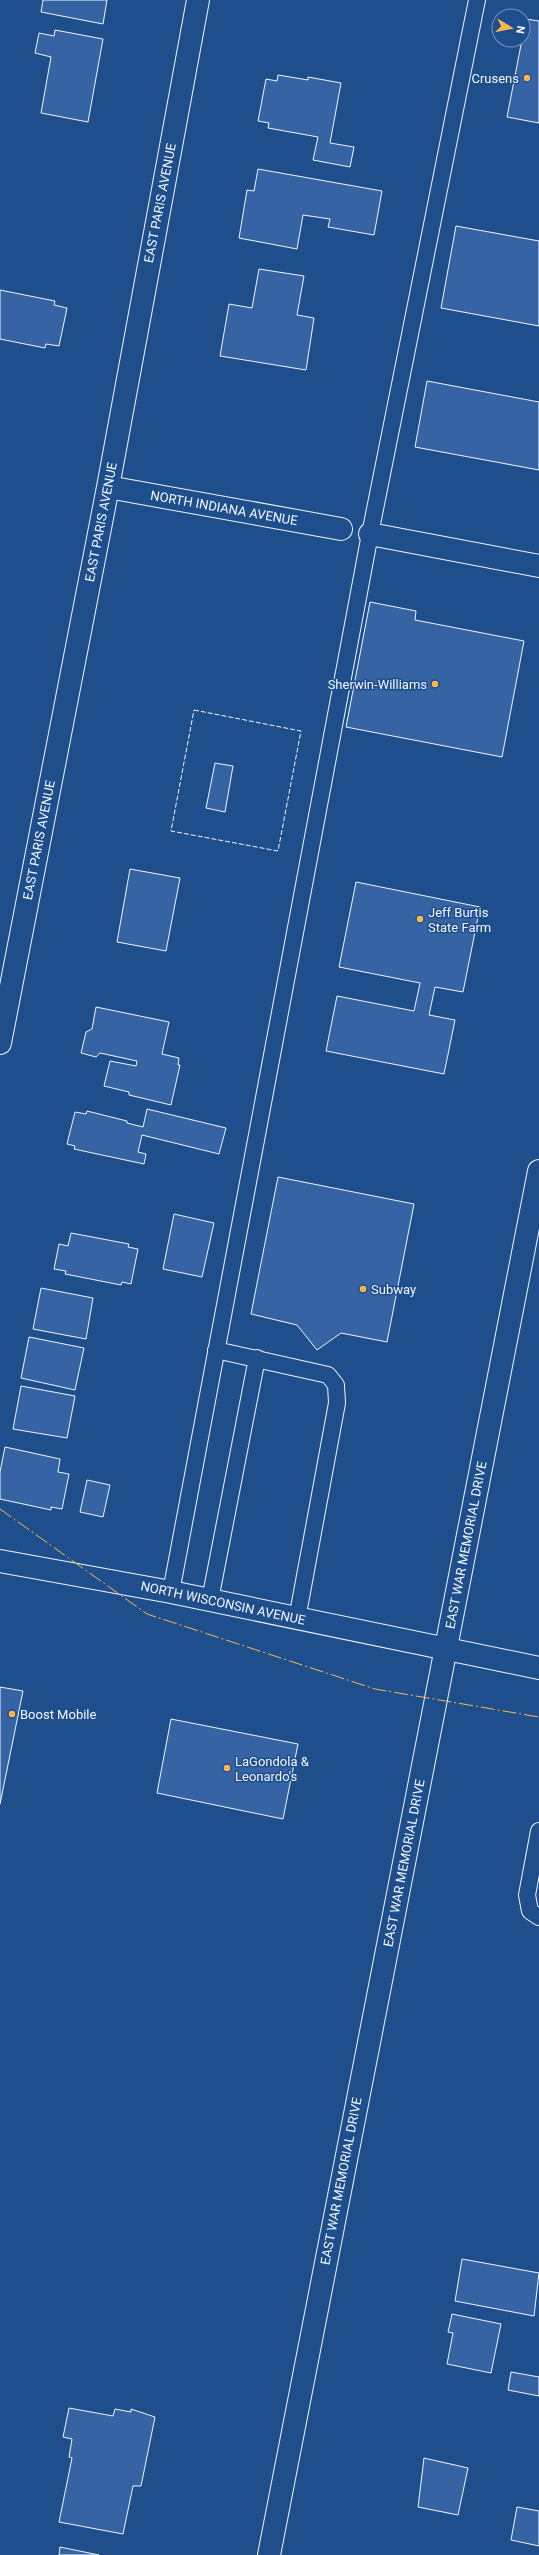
<svg xmlns="http://www.w3.org/2000/svg" width="539" height="2555" font-family="Roboto,sans-serif">
<style>
.building{fill:#3563a3;stroke:#f2f6ff}
.lines{fill:none;stroke-linecap:round;stroke-linejoin:round}
.lane-casing{stroke:#f2f6ff;stroke-width:18}
.street-casing{stroke:#f2f6ff;stroke-width:24}
.secondary-casing{stroke:#f2f6ff;stroke-width:24}
.highway-casing{stroke:#f2f6ff;stroke-width:24}
.lane{stroke:#1f4e8c;stroke-width:16}
.street{stroke:#1f4e8c;stroke-width:22}
.secondary{stroke:#1f4e8c;stroke-width:22}
.highway{stroke:#1f4e8c;stroke-width:22}
.fence{stroke:#f2f6ff;stroke-width:1;stroke-dasharray:5 2;stroke-linecap:butt}
.power{stroke:#ffb74d;stroke-width:1;stroke-dasharray:14 3 2 3;stroke-linecap:butt}
.poi-dot{fill:#ffb74d;stroke:#1f4e8c;stroke-width:1.5}
.labels{text-anchor:middle;dominant-baseline:central;stroke-width:3;stroke-linejoin:round;paint-order:stroke}
.poi-label{font-size:13px;fill:#f2f6ff;stroke:#1f4e8c;text-anchor:start}
.street-label{font-size:13px;fill:#f2f6ff;stroke:#1f4e8c}
</style>
<rect width="100%" height="100%" fill="#1f4e8c"/>
<path class="building" d="M43,0h64l-4,24 -62,-12z
M526,19l13,2v102l-32,-6z
M55,30l48,9 -15,83 -47,-9 10,-56 -16,-4 4,-20 15,3z
M278,75l30,5v-3l33,6 -11,60 24,4 -4,20 -37,-7 5,-23 -50,-9 1,-5 -11,-2 8,-42 11,2z
M258,169l124,22 -8,44 -46,-8 2,-8 -27,-4 -6,34 -58,-11 8,-48 7,1z
M456,226l83,15v85l-98,-18z
M259,269l45,7 -7,39 17,3 -8,52 -86,-14 9,-52 23,4z
M0,290l55,11 -1,4 13,3 -8,38 -13,-2 -1,4 -45,-9z
M427,381l112,21v68l-124,-23z
M370,602l46,9 -1,9 109,21 -22,116 -156,-30z
M215,763l18,3 -8,46 -19,-4z
M130,869l50,9 -14,73 -49,-9z
M356,882l124,25 -17,85 -28,-5 -6,28 26,5 -11,54 -118,-23 11,-55 77,15 6,-28 -81,-16z
M96,1007l73,15 -7,32 17,4 -1,7h2l-9,40 -42,-10v-3l-25,-6 6,-25 26,5 1,-5 -37,-8 -4,4 -15,-4 5,-21 6,-3z
M147,1109l79,19 -7,26 -77,-19 -4,17 8,2 -2,10 -70,-15 1,-3 -8,-2 8,-32 11,2 1,-3 40,10v2l16,4z
M278,1177l136,27 -27,138 -46,-9 -24,17 -20,-25 -46,-11z
M174,1214l40,9 -12,54 -39,-8z
M71,1233l58,11 -1,3 10,2 -7,35 -9,-2 -1,3 -56,-11 1,-3 -12,-2 5,-25 9,2z
M41,1288l52,10 -7,41 -53,-10z
M29,1337l55,11 -9,42 -54,-12z
M21,1386l54,10 -8,42 -54,-9z
M5,1447l55,12 -2,13 11,2 -7,35 -11,-2v3l-51,-11v-27z
M87,1480l23,5 -7,32 -23,-5z
M0,1687l23,4 -23,113z
M171,1719l127,25 -15,75 -126,-26z
M462,2259l77,14 -5,43 -79,-15z
M452,2314l49,10 -10,49 -44,-9 6,-31 -5,-1z
M511,2372l28,5v19l-31,-6z
M69,2408l44,8 2,-7 16,3v-3l24,8 -14,69h-8l-10,48 -64,-12 13,-64 -3,-1 3,-18 -9,-2z
M424,2458l44,10 -10,47 -40,-8z
M517,2507l22,4v35l-28,-6z
M60,2547l39,8h-40z"/>
<g class="lines">
<g class="lane-casing">
<path id="lane" d="M216,1350l112,25 8,10 1,18 -40,216
M171,1592l199,-1058 107,-534
M210,1600l47,-242
M539,1831l-12,64 3,16 9,6"/>
</g>
<g class="street-casing">
<path id="street" d="M108,487l233,42
M370,534l169,32
M0,1043l108,-556 90,-487"/>
</g>
<g class="secondary-casing">
<path id="secondary" d="M0,1561l171,31 368,76"/>
</g>
<g class="highway-casing">
<path id="highway" d="M269,2555l270,-1384"/>
</g>
<use href="#lane" class="lane"/>
<use href="#street" class="street"/>
<use href="#secondary" class="secondary"/>
<use href="#highway" class="highway"/>
<path class="fence" d="M194,710l107,21 -23,120 -107,-20z"/>
<path class="power" d="M0,1509l147,105 228,75 164,28"/>
</g>
<g class="poi-dot">
<circle cx="527" cy="78" r="4"/>
<circle cx="435" cy="684" r="4"/>
<circle cx="420" cy="919" r="4"/>
<circle cx="363" cy="1289" r="4"/>
<circle cx="12" cy="1714" r="4"/>
<circle cx="227" cy="1768" r="4"/>
</g>
<g class="labels">
<g class="poi-label">
<text x="519" y="78" text-anchor="end">Crusens</text>
<text x="427" y="684" text-anchor="end">Sherwin-Williams</text>
<text x="428" y="912">Jeff Burtis<tspan x="428" dy="15">State Farm</tspan></text>
<text x="371" y="1289">Subway</text>
<text x="20" y="1714">Boost Mobile</text>
<text x="235" y="1761">LaGondola &amp;<tspan x="235" dy="15">Leonardo's</tspan></text>
</g>
<g class="street-label">
<text transform="translate(160 203) rotate(-79)">EAST PARIS AVENUE</text>
<text transform="translate(224 508) rotate(10)">NORTH INDIANA AVENUE</text>
<text transform="translate(101 522) rotate(-79)">EAST PARIS AVENUE</text>
<text transform="translate(39 840) rotate(-79)">EAST PARIS AVENUE</text>
<text transform="translate(466 1545) rotate(-79)">EAST WAR MEMORIAL DRIVE</text>
<text transform="translate(223 1603) rotate(12)">NORTH WISCONSIN AVENUE</text>
<text transform="translate(404 1863) rotate(-79)">EAST WAR MEMORIAL DRIVE</text>
<text transform="translate(341 2181) rotate(-79)">EAST WAR MEMORIAL DRIVE</text>
</g>
</g>
<g transform="translate(511 28) rotate(100)"><circle r="19" fill="#1f4e8c" stroke="#7391ba"/>
<path d="M0-3L7 15L0 10L-7 15Z" fill="#ffb74d"/>
<text y="-6" font-size="11" font-weight="bold" text-anchor="middle" fill="#f2f6ff">N</text>
</g>
</svg>
